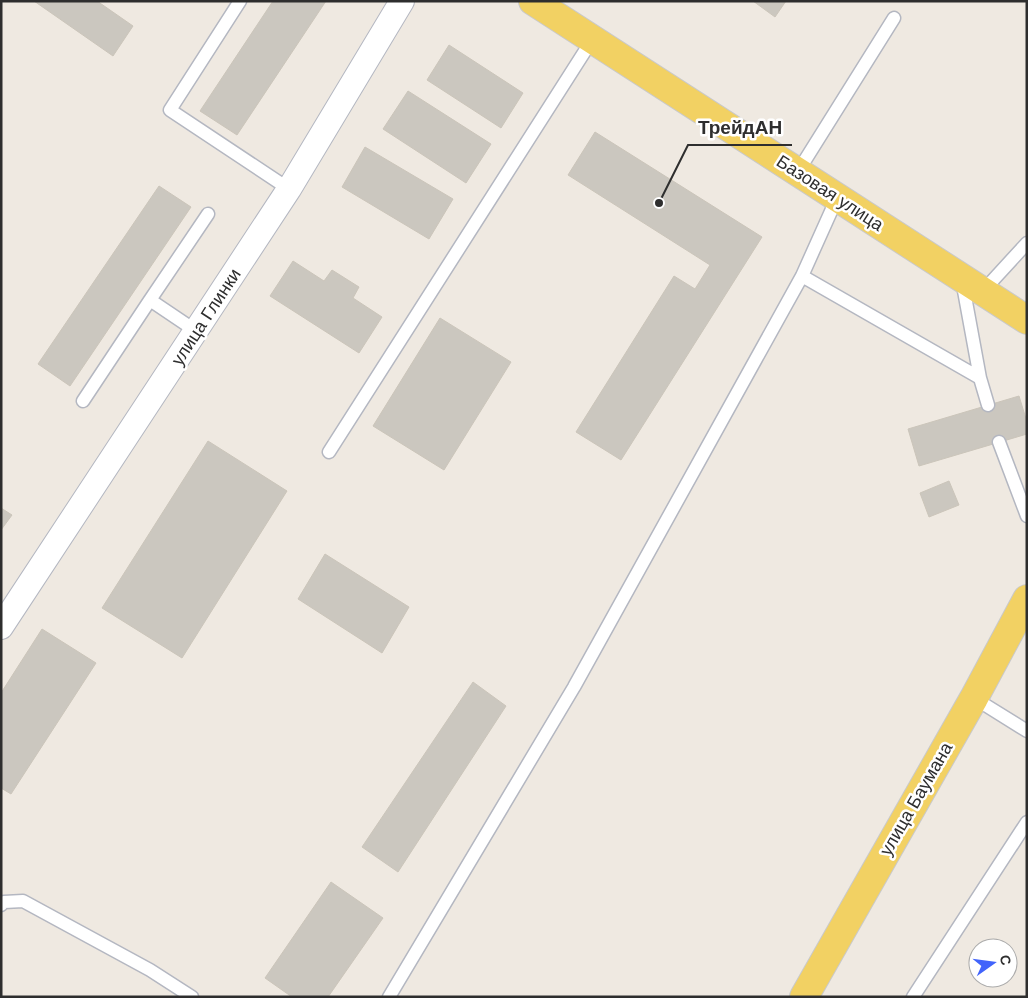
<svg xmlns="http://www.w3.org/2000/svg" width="1028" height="998" font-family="Arial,sans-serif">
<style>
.building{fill:#cbc7bf;stroke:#cbc5ba}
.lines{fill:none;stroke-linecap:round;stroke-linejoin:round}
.lane-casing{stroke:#b4b7c1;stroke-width:15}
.street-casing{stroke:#b4b7c1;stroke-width:26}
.primary-casing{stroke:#c9c9c9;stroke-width:30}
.lane{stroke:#fff;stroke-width:12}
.street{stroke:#fff;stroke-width:24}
.primary{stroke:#f2d163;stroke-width:28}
.labels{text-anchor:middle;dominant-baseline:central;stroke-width:5;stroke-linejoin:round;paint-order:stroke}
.street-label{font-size:18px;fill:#2e2e2e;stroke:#fff}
.leader{fill:none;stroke:#2e2e2e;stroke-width:2}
.callout-dot{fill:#2e2e2e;stroke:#fff;stroke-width:2}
.callout-label{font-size:19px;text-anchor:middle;font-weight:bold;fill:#2e2e2e;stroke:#fff;stroke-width:5;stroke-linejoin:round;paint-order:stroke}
</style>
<rect width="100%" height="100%" fill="#efe9e1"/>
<path class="building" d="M34,1h63l36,25 -20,30z
M273,1h53l-89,134 -37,-24z
M753,1h33l-11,16z
M449,45l74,48 -22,35 -74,-48z
M408,91l83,53 -25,39 -83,-54z
M595,132l167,105 -141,223 -45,-28 98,-156 21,13 15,-24 -142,-90z
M365,147l88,52 -24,40 -87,-52z
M159,186l32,21 -121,179 -32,-22z
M293,261l31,20 8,-11 27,17 -6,11 29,19 -23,36 -89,-57z
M440,318l71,44 -67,108 -71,-44z
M1019,396l8,26v12l-108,32 -11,-37z
M208,441l79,50 -105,167 -80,-50z
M949,481l10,24 -30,12 -9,-24z
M1,508l11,7 -11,15z
M325,554l84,53 -27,46 -84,-54z
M42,629l54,34 -85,131 -10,-6v-95z
M473,682l33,24 -108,166 -36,-25z
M331,882l52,36 -55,79h-36l-27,-19z"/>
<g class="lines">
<g class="lane-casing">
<path id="lane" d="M240,1l-70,109 119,79
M797,173l97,-155
M802,276l178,102
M962,280l18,98 8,27
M983,291l44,-48
M196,331l-46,-31 58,-86
M83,401l67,-101
M999,442l28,74
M329,452l263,-412
M974,698l53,33
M1,905l3,-3 19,-1 127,69 42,27
M389,997l185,-310 228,-411 35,-78
M913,997l114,-175"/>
</g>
<g class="street-casing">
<path id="street" d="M1,627l288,-438 113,-188"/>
</g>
<g class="primary-casing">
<path id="primary" d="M533,1l494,319
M804,997l170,-299 53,-99"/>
</g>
<use href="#lane" class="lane"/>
<use href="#street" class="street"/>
<use href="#primary" class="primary"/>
</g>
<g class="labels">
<g class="street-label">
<text transform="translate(830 193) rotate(33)">Базовая улица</text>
<text transform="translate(206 317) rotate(-57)">улица Глинки</text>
<text transform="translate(916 799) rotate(-60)">улица Баумана</text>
</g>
</g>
<path class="leader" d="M659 203L688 145H792"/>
<circle class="callout-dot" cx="659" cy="203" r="5"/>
<g class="callout-label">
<text x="740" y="134">ТрейдАН</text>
</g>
<rect width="1028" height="998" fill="none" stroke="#2e2e2e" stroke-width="5"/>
<g transform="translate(993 963) rotate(76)"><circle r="24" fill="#ffffff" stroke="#ababab"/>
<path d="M0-4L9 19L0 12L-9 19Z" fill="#4264fb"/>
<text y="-8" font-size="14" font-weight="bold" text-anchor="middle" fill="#2e2e2e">С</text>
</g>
</svg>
